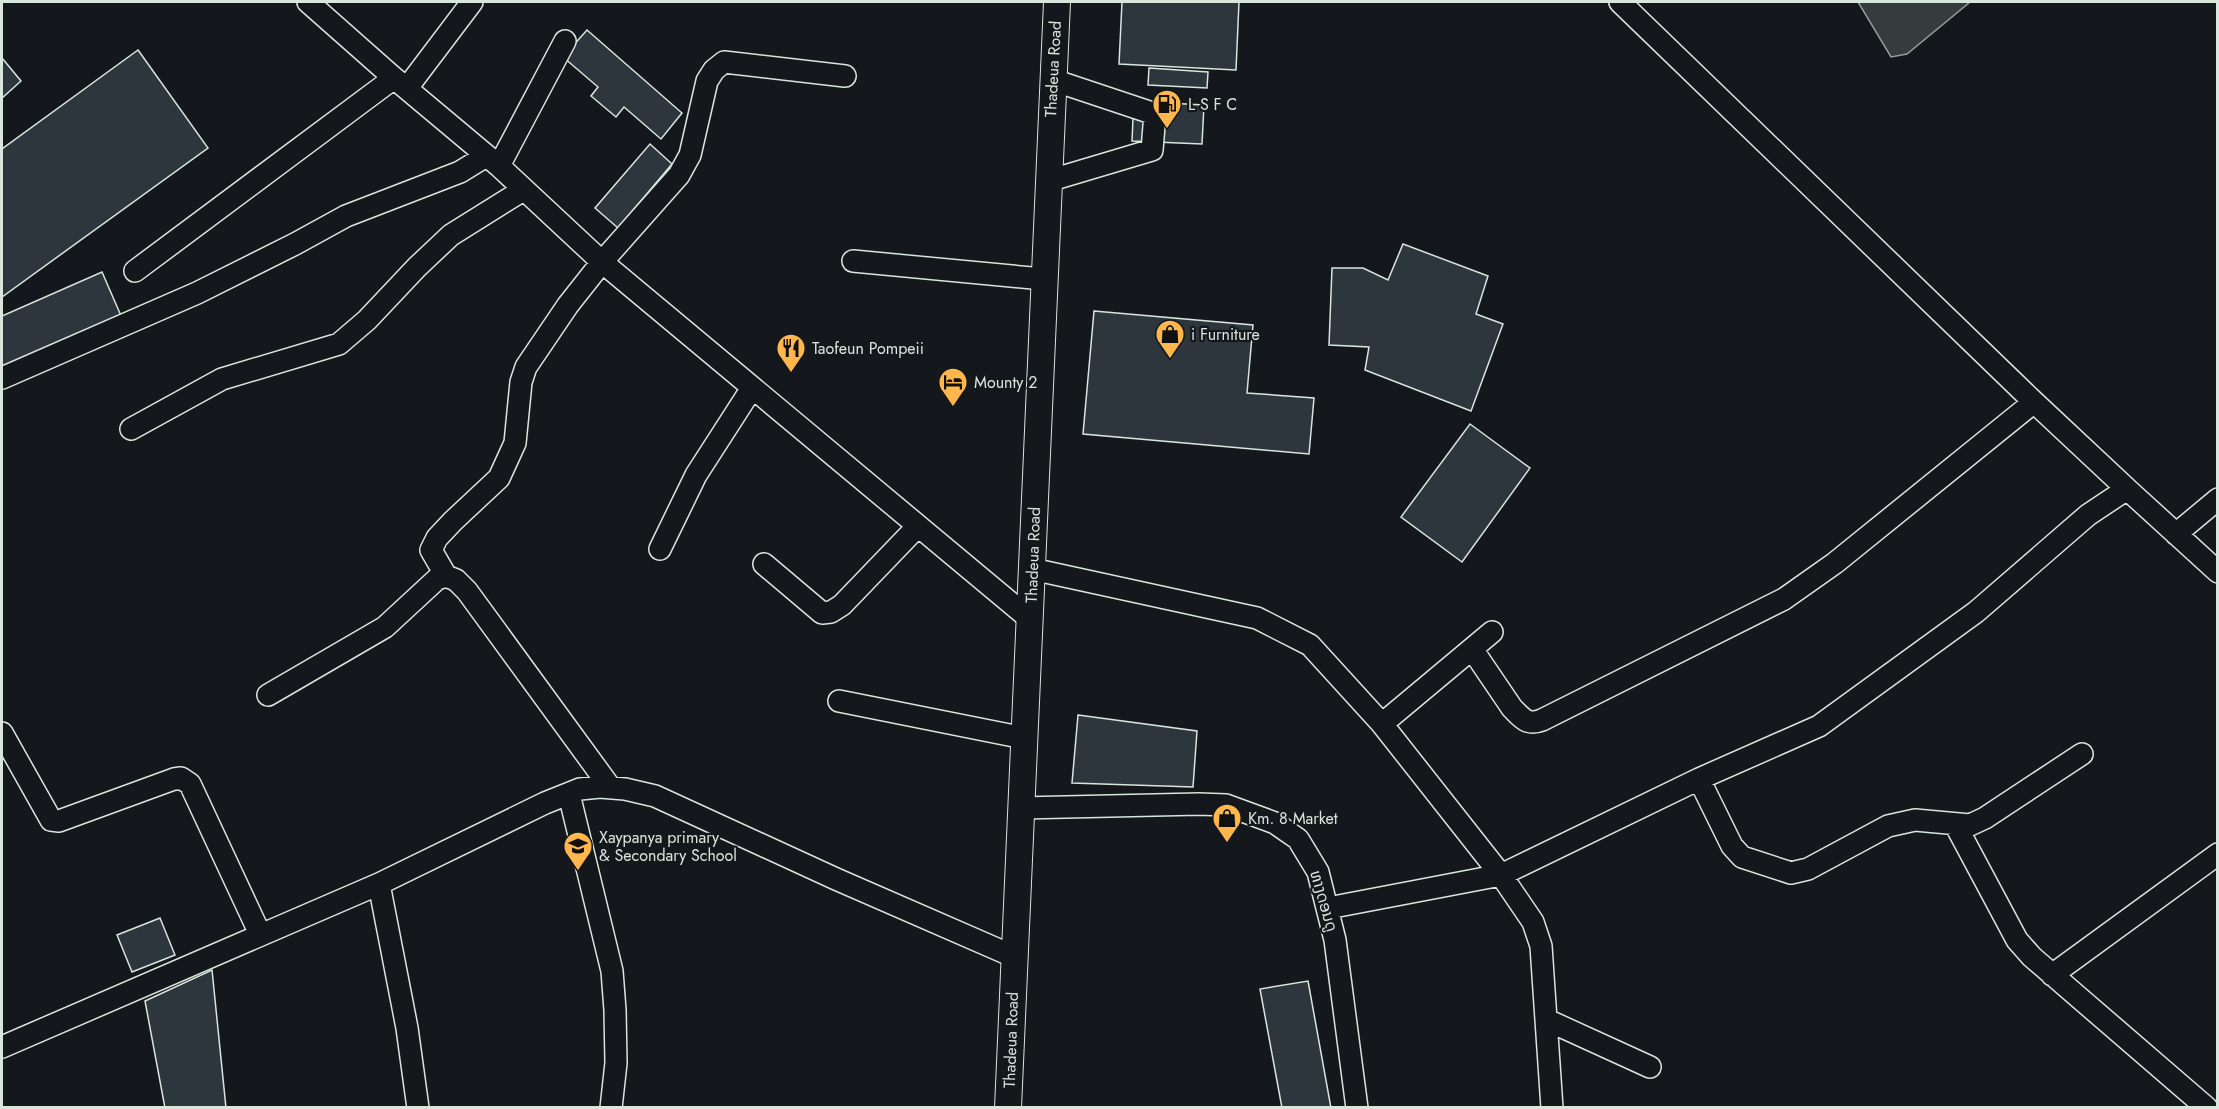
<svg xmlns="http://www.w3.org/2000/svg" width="2219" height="1109" font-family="Jost,'Noto Sans Lao',sans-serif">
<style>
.water{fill:#363b3e;stroke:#939e99;stroke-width:1.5}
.building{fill:#2c363c;stroke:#d8e6dc;stroke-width:1.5}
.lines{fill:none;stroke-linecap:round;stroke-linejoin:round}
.minor-casing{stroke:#d8e6dc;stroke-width:24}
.major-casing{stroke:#d8e6dc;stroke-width:28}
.minor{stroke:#14181c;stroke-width:21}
.major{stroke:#14181c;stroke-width:26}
.labels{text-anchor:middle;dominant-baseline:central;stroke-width:4.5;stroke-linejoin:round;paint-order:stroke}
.street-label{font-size:16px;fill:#d8e6dc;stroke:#14181c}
.poi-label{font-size:16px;fill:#d8e6dc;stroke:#14181c;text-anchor:start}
</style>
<rect width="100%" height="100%" fill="#14181c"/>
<path class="water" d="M1858,2h112l-63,52 -16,3z"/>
<path class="building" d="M1122,2h117l-3,68 -117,-6z
M587,30l95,83 -21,26 -37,-32 -8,10 -25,-21 7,-9 -35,-30z
M138,50l70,98 -206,149v-148z
M2,58l19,23 -19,17z
M1149,68l59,4 -1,16 -59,-3z
M1167,103l37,2 -2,39 -70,-3 1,-23 33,1z
M650,144l22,20 -54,64 -23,-20z
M1403,244l85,32 -12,38 27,10 -32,87 -106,-41 4,-23 -40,-2 3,-77h31l25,12z
M102,272l20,46 -120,51v-53z
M1094,311l159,14 -6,68 67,5 -5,56 -226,-20z
M1470,424l60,44 -68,94 -61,-45z
M1078,715l119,16 -4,56 -121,-4z
M160,918l15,37 -43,17 -15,-37z
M212,970l14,138h-61l-20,-107z
M1308,981l23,127h-49l-22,-119z"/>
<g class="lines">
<g class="minor-casing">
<path id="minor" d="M308,2l86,76 105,88 103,96 429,358
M1620,2l414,400 93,87
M407,88l65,-86
M499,166l66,-125
M1048,181l104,-31 3,-36 -102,-34
M853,261l190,18
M135,271l259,-193
M2,378l195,-85 98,-49 51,-28 114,-44 26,-16
M131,429l91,-50 117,-35 28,-24 50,-53 34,-32 72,-45
M2176,534l42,-35
M660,549l36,-74 56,-87
M764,564l58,49 9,-1 11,-7 76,-79
M1032,569l225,49 53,27 72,79 119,151 32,47 8,24 11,162
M1472,649l40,59c10,10 15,18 30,12l242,-121 51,-36 199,-161
M268,695l117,-68 52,-48 9,-3
M839,701l185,37
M1382,724l110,-92
M2,733l49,87 8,1 115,-42 7,-1 9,6 70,150
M1699,779l33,67 10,11 49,16 17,-4 80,-43 27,-6 55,5 15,-7 97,-64
M610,787l-143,-196 -11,-11 -10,-4 -15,-26 6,-12 16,-17 46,-43 16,-35 6,-61 5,-15 42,-62 34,-43 77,-87 11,-20 17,-74 7,-11 10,-8 121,14
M569,794l43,177 3,39 1,53 -5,45
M1021,808l178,-4 27,1 49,18 23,16 20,33 17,68 22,168
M1955,824l62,116 15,17 175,151
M379,884l28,144 11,80
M1328,908l173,-33 198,-96 120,-53 157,-114 112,-97 39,-26 91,83
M2052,975l166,-121
M1547,1020l103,47
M2,1047l377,-163 166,-81 35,-14 20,-2 25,2 30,7 181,83 179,78"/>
</g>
<g class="major-casing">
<path id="major" d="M1008,1108l49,-1106"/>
</g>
<use href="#minor" class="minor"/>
<use href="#major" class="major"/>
</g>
<defs>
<g id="fuel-pin" transform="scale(1.5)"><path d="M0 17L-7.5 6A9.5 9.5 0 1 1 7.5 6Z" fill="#ffb74d" stroke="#14181c"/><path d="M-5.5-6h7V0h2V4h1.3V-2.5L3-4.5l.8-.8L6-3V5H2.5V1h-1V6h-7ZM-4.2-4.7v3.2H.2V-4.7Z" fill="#111"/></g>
<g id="shop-pin" transform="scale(1.5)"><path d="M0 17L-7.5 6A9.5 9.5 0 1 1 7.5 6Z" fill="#ffb74d" stroke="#14181c"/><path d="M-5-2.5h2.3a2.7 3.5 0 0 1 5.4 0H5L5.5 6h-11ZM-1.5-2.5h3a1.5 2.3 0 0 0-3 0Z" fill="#111"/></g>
<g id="restaurant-pin" transform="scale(1.5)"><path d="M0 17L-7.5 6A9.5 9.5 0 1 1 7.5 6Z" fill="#ffb74d" stroke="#14181c"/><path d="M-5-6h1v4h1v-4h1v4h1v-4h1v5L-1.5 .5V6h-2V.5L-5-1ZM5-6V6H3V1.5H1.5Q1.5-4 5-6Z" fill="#111"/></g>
<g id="hotel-pin" transform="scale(1.5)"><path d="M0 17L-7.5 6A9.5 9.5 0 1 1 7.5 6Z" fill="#ffb74d" stroke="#14181c"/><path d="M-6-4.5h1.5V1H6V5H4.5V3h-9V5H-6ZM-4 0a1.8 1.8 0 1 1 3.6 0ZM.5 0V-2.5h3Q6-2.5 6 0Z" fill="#111"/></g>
<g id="school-pin" transform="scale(1.5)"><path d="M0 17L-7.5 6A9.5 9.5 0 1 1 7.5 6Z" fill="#ffb74d" stroke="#14181c"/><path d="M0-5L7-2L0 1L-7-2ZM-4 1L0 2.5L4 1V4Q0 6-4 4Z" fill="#111"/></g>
</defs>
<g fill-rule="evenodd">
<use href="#fuel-pin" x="1167" y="104"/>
<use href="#shop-pin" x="1170" y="334"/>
<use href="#restaurant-pin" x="791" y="348"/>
<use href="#hotel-pin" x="953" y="382"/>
<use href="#shop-pin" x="1227" y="818"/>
<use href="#school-pin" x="578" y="846"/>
</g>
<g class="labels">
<g class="street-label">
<text transform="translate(1053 69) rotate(-87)">Thadeua Road</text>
<text transform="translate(1033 555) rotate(-88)">Thadeua Road</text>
<text transform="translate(1324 901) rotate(74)">ທາງດອນດູ</text>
<text transform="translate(1011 1040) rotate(-88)">Thadeua Road</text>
</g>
<g class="poi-label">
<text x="1188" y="104">L S F C</text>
<text x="1191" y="334">i Furniture</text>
<text x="812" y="348">Taofeun Pompeii</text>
<text x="974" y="382">Mounty 2</text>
<text x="1248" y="818">Km. 8 Market</text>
<text x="599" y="837">Xaypanya primary<tspan x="599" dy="18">&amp; Secondary School</tspan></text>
</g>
</g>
<rect width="2219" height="1109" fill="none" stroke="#d8e6dc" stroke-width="6"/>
</svg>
